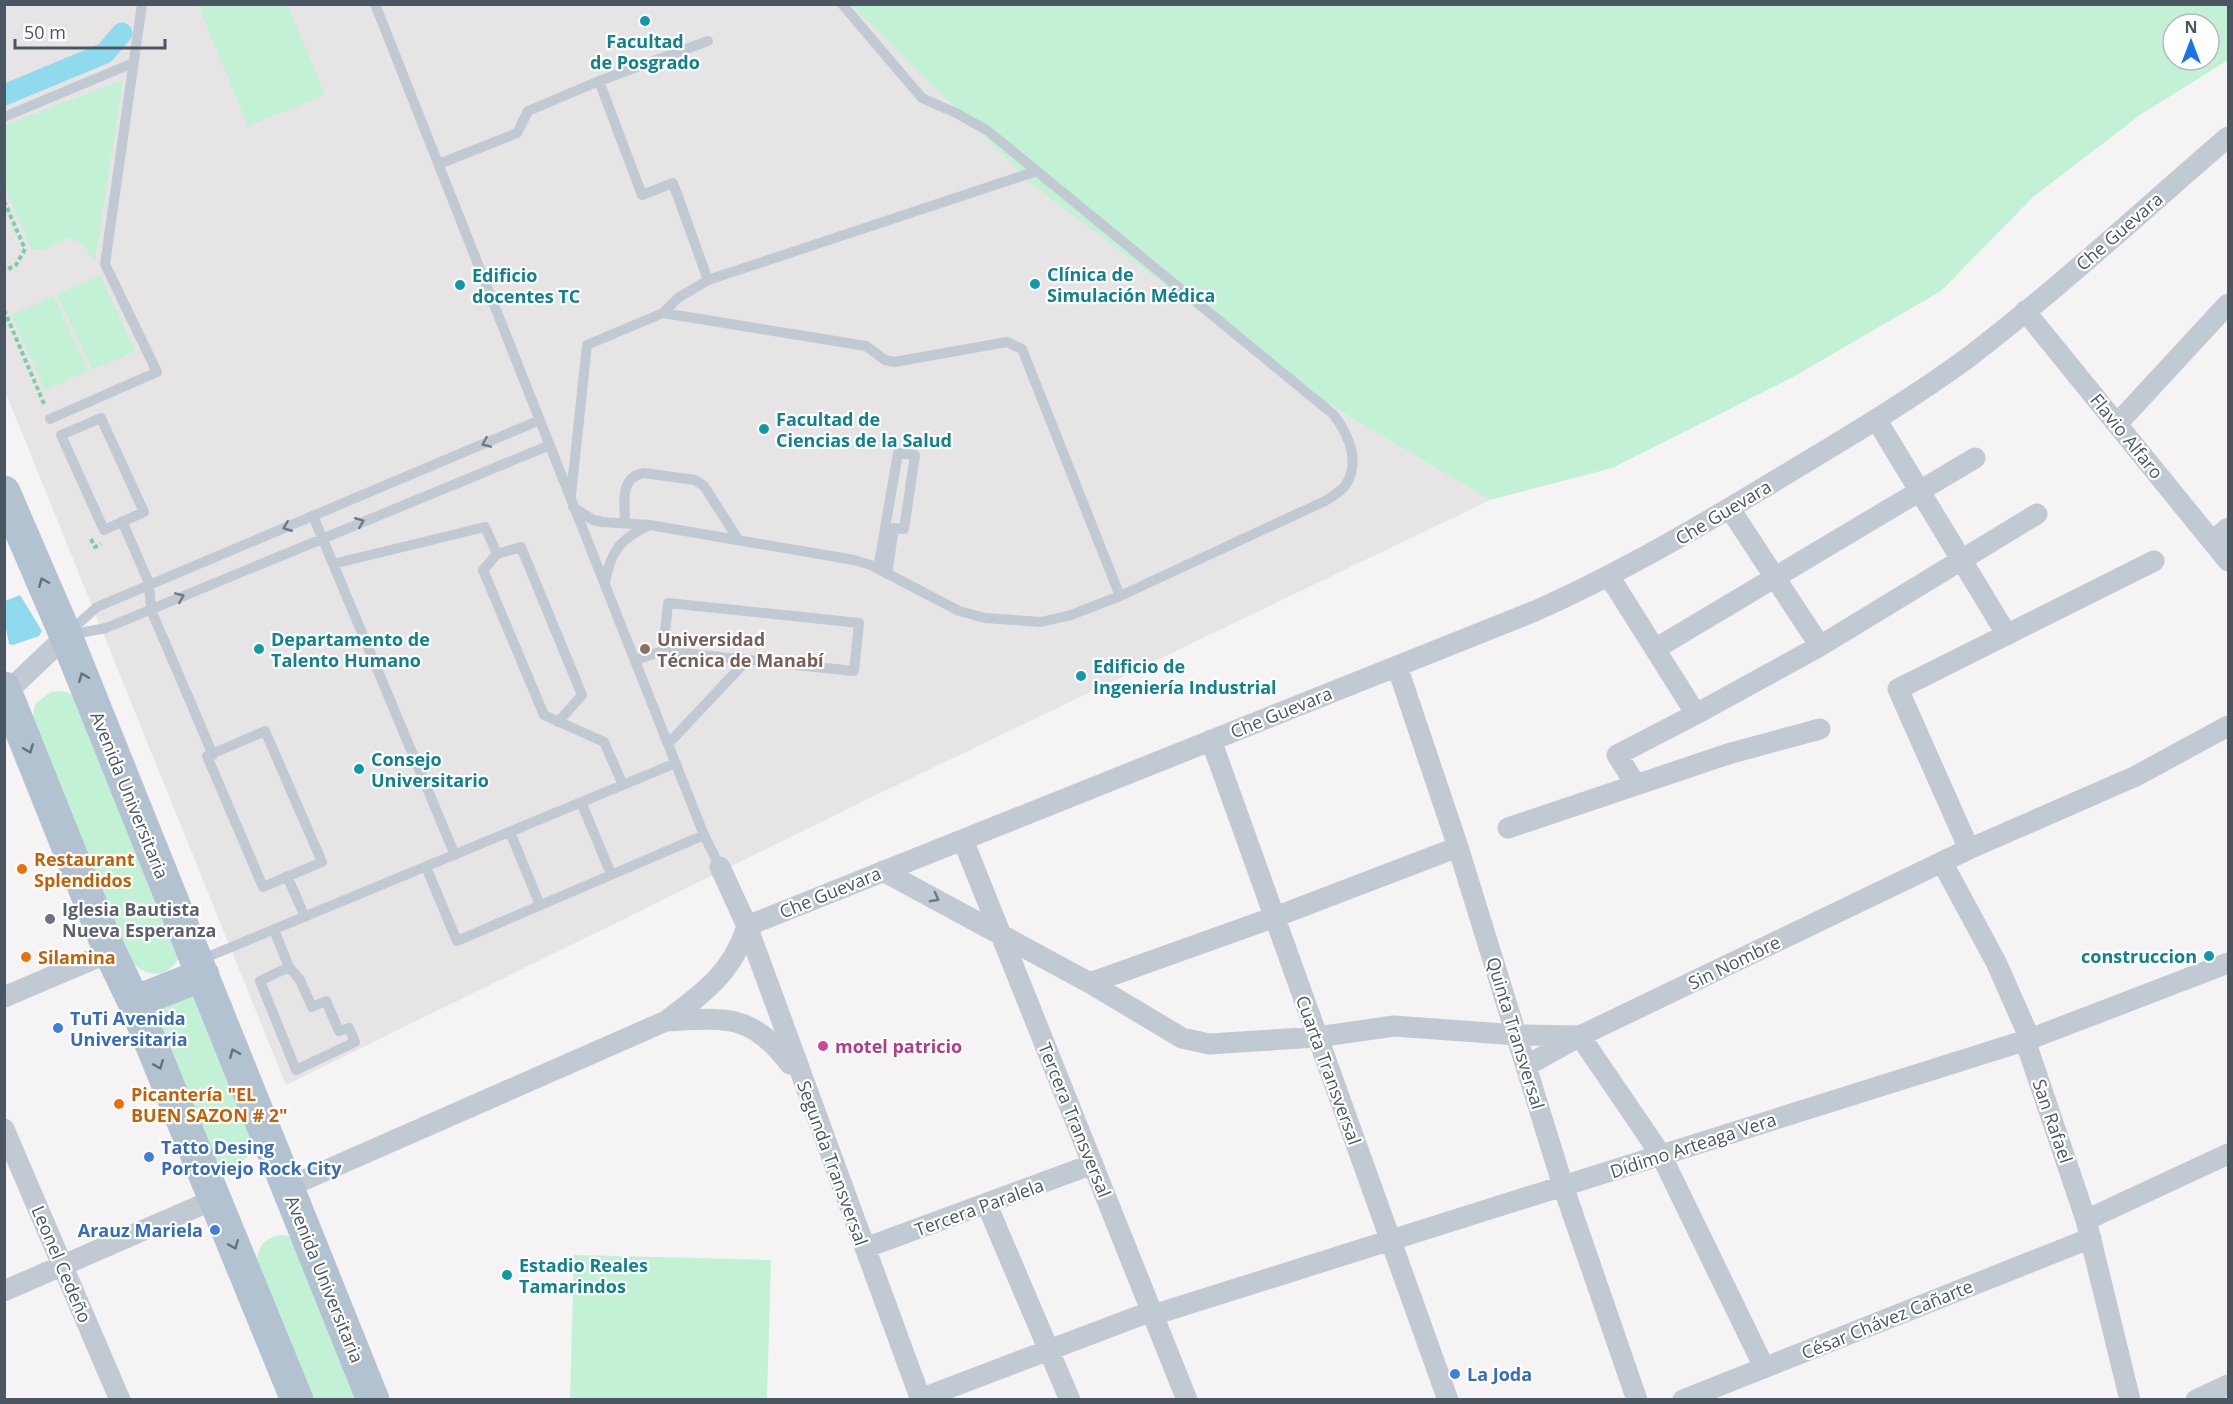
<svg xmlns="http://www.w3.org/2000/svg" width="2233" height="1404" font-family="'Open Sans',sans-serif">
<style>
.education{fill:#e6e4e5}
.green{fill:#c3f1d5;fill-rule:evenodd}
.water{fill:#90daee}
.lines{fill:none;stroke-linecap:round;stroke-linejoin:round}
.canal{stroke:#90daee;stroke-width:21}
.path{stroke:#7ad0a6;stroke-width:4;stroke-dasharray:4.5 3;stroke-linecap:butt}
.lane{stroke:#c1cad2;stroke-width:10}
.street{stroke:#c1cad2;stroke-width:21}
.primary{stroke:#b3c2d1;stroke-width:33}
.oneway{stroke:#6e7983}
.oneway2{stroke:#64717d}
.culture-dot{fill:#0f9aa8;stroke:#fff;stroke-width:2}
.education-dot{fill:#8d6e63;stroke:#fff;stroke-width:2}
.food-dot{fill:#e8710a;stroke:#fff;stroke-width:2}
.worship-dot{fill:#6b7280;stroke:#fff;stroke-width:2}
.shop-dot{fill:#3f7fe0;stroke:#fff;stroke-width:2}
.hotel-dot{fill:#d1479c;stroke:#fff;stroke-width:2}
.labels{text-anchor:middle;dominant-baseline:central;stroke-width:4.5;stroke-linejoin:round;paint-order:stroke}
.culture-label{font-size:18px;font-weight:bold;fill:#0d838f;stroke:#fff;text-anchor:start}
.street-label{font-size:18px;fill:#4a5661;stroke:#fff}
.education-label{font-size:18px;font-weight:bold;fill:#785e54;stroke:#fff;text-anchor:start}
.food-label{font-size:18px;font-weight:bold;fill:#c56008;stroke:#fff;text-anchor:start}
.worship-label{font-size:18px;font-weight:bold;fill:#5b616d;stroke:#fff;text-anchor:start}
.shop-label{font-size:18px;font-weight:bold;fill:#366cbe;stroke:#fff;text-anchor:start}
.hotel-label{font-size:18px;font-weight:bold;fill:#b23c85;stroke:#fff;text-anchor:start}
</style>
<rect width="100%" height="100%" fill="#f5f3f3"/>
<path class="education" d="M5,5h846l182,180 260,198 197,117 -618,297 -586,288 -281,-694z"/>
<path class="green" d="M2228,4v56l-88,55 -107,82 -92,94 -148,86 -181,91 -122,32 -197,-117 -260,-198 -182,-180zM2173,24h36v36h-36z
M198,5h90l37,90 -77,31z
M123,80l-28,181 -14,-18 -13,-5 -24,12h-12l-27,-62v-63z
M100,275l35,76 -43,19 -35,-76z
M54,296l34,75 -43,19 -34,-75z
M63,691l12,5 104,262c-15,23 -31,18 -49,4l-98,-240 3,-18 16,-12z
M192,996l11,8 53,141c-5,13 -22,25 -36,17 -4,-2 -8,-7 -11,-10l-51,-126v-14l10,-13z
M283,1235l8,2 70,162h-49l-55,-140c1,-15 12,-23 26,-24z
M574,1255l197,5 -4,139h-197z"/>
<path class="water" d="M20,595l22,36 -3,5 -26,9 -4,-1 -4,-21v-22z"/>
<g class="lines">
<path class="canal" d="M4,95l101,-42 17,-20"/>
<path class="path" d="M4,201l21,48 -9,16 -12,6
M4,310l41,96
M91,539l4,8 6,-3"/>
<path class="lane" d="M375,4l329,831 16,32
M599,81l43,114 31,-12 35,97
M4,117l129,-54
M439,164l78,-31 11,-22 71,-30 109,-40
M663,313l15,-15 30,-18 329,-109
M101,418l43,94 -40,18 -43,-95z
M50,419l107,-47 -52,-108 37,-260
M571,495l16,-150 76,-32 203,33 19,14 9,2 113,-20 15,7 98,247
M573,507l20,13 9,2 48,3 204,35 17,5 88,46 26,7 56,4 30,-7 49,-19 205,-95c6,-4 15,-9 20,-15 16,-23 4,-51 -11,-71l-346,-284 -32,-18 -34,-15 -80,-94
M313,516l142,339
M122,521l27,62 2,27 62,145
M625,523c0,-20 -6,-46 19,-50l51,7 9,6 34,53
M497,554l-14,16 61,145 60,27 19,43
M333,564l152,-37 12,27 24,-7 61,148 -24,27
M878,569l20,-116 17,2 -11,74 -10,-1 -7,46
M605,582c6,-32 16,-44 45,-57
M69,632l28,-25 443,-187
M69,635l37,-7 444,-183
M635,660l28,-9 191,20 5,-48 -191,-20 -5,48
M265,731l57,131 -59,25 -56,-131z
M668,744l79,-84
M581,802l30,72
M510,832l30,73
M426,867l31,74 247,-106
M287,876l18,41
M274,930l15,37 11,13 12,27 14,-6 13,30 10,-3 6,14 -59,28 -36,-89 29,-14
M200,960l476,-197"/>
<path class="street" d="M2025,311l203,250
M1876,419l131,216
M2117,424l111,-120
M1730,509l90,137
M2213,541l15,-13
M1609,576l87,138
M1655,649l320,-191
M1397,666l61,181 105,339 74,214
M4,695l62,-59
M1211,740l237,660
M1636,785l-19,-30 79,-41 124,-68 217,-132
M1508,828l220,-74 92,-25
M963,840l224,560
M1969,849l-71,-160 256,-128
M1942,862l54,100 34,77 -5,1 61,180 44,180
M720,867l27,59 174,474
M883,871l207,112 92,55 27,6 108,-7 77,-11 124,9 62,1 81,119 103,212
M747,926l788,-315c90,-40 174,-90 258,-141 60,-36 120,-72 176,-113 90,-69 174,-147 259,-220
M1090,983l185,-66 183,-70
M4,997l106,-45
M666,1021c60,-3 85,-8 124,43
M1526,1066l54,-30 389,-187 167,-73 92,-50
M4,1129l116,271
M288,1187l378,-166c38,-28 67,-49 81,-95
M987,1205l83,195
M2086,1220l142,-66
M865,1248l228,-84
M4,1291l211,-92
M1153,1315l877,-276 198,-76
M920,1399l232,-88
M1683,1400l408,-162
M2196,1400l32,-15"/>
<path class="primary" d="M4,492l62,144 307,764
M4,688l106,264 24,50 163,398
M134,1002l69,-27"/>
</g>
<defs><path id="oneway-chevron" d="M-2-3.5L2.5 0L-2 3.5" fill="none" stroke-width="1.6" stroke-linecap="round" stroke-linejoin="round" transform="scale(1.5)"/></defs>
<g class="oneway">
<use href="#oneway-chevron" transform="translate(486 443) rotate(157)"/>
<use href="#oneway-chevron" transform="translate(360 522) rotate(-22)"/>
<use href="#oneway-chevron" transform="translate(287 527) rotate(158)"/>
<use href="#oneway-chevron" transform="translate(180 597) rotate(-23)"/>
<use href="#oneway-chevron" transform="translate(935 898) rotate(28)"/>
</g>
<g class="oneway2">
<use href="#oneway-chevron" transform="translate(43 582) rotate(-113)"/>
<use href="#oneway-chevron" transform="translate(83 677) rotate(-112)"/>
<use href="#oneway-chevron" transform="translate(29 749) rotate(68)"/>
<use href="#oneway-chevron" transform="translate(234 1053) rotate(-112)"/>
<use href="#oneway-chevron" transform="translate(159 1065) rotate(68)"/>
<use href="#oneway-chevron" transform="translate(234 1245) rotate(68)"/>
</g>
<g class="culture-dot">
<circle cx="645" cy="21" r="6"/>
<circle cx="1035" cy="284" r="6"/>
<circle cx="460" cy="285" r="6"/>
<circle cx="764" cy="429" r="6"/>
<circle cx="259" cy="649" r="6"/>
<circle cx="1081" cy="676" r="6"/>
<circle cx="359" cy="769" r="6"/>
<circle cx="2209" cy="956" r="6"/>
<circle cx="507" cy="1275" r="6"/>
</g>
<circle class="education-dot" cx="645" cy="649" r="6"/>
<g class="food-dot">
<circle cx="22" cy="869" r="6"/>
<circle cx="26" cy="957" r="6"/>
<circle cx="119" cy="1104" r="6"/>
</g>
<circle class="worship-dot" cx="50" cy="919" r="6"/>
<g class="shop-dot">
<circle cx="58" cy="1028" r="6"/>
<circle cx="149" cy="1157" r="6"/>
<circle cx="215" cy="1230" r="6"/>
<circle cx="1455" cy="1374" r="6"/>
</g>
<circle class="hotel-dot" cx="823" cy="1046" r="6"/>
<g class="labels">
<g class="culture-label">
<text x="645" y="41" text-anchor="middle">Facultad<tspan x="645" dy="21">de Posgrado</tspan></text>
<text x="1047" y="274">Clínica de<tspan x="1047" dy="21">Simulación Médica</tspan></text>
<text x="472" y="275">Edificio<tspan x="472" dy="21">docentes TC</tspan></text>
<text x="776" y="419">Facultad de<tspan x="776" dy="21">Ciencias de la Salud</tspan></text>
<text x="271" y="639">Departamento de<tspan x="271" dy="21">Talento Humano</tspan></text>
<text x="1093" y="666">Edificio de<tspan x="1093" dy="21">Ingeniería Industrial</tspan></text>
<text x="371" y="759">Consejo<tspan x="371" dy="21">Universitario</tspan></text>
<text x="2197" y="956" text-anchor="end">construccion</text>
<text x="519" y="1265">Estadio Reales<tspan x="519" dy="21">Tamarindos</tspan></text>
</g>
<g class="street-label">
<text transform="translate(2119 231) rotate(-41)">Che Guevara</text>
<text transform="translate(2127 436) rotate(51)">Flavio Alfaro</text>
<text transform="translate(1723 512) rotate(-31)">Che Guevara</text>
<text transform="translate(1281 712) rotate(-22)">Che Guevara</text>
<text transform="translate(130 795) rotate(68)">Avenida Universitaria</text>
<text transform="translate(830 892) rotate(-22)">Che Guevara</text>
<text transform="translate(1734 962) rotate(-26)">Sin Nombre</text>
<text transform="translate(1516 1033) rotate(73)">Quinta Transversal</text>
<text transform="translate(1329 1070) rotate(70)">Cuarta Transversal</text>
<text transform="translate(1075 1120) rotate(68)">Tercera Transversal</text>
<text transform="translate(2053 1121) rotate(71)">San Rafael</text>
<text transform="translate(1693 1145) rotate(-18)">Dídimo Arteaga Vera</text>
<text transform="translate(833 1163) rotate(70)">Segunda Transversal</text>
<text transform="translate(979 1207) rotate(-20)">Tercera Paralela</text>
<text transform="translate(62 1264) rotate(67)">Leonel Cedeño</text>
<text transform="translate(325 1279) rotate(68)">Avenida Universitaria</text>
<text transform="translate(1887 1319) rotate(-22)">César Chávez Cañarte</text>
</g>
<g class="education-label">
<text x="657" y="639">Universidad<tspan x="657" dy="21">Técnica de Manabí</tspan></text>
</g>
<g class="food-label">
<text x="34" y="859">Restaurant<tspan x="34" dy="21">Splendidos</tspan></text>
<text x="38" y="957">Silamina</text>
<text x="131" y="1094">Picantería "EL<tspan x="131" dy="21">BUEN SAZON # 2"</tspan></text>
</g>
<g class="worship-label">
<text x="62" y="909">Iglesia Bautista<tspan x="62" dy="21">Nueva Esperanza</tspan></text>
</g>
<g class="shop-label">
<text x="70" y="1018">TuTi Avenida<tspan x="70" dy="21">Universitaria</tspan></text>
<text x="161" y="1147">Tatto Desing<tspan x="161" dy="21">Portoviejo Rock City</tspan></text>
<text x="203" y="1230" text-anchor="end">Arauz Mariela</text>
<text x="1467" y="1374">La Joda</text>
</g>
<g class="hotel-label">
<text x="835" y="1046">motel patricio</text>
</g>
</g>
<rect width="2233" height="1404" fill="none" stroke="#4a5661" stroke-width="12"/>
<g transform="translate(2191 42)"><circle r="28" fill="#ffffff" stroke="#b7bbc0" stroke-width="1.5"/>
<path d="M0-4.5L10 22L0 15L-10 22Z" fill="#1a73e8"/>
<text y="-9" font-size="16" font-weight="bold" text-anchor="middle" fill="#4a5661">N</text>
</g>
<path d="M15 39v9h150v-9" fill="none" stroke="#4a5661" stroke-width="3"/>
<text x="24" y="39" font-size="18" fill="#4a5661" stroke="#ffffff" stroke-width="4.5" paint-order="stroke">50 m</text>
</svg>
